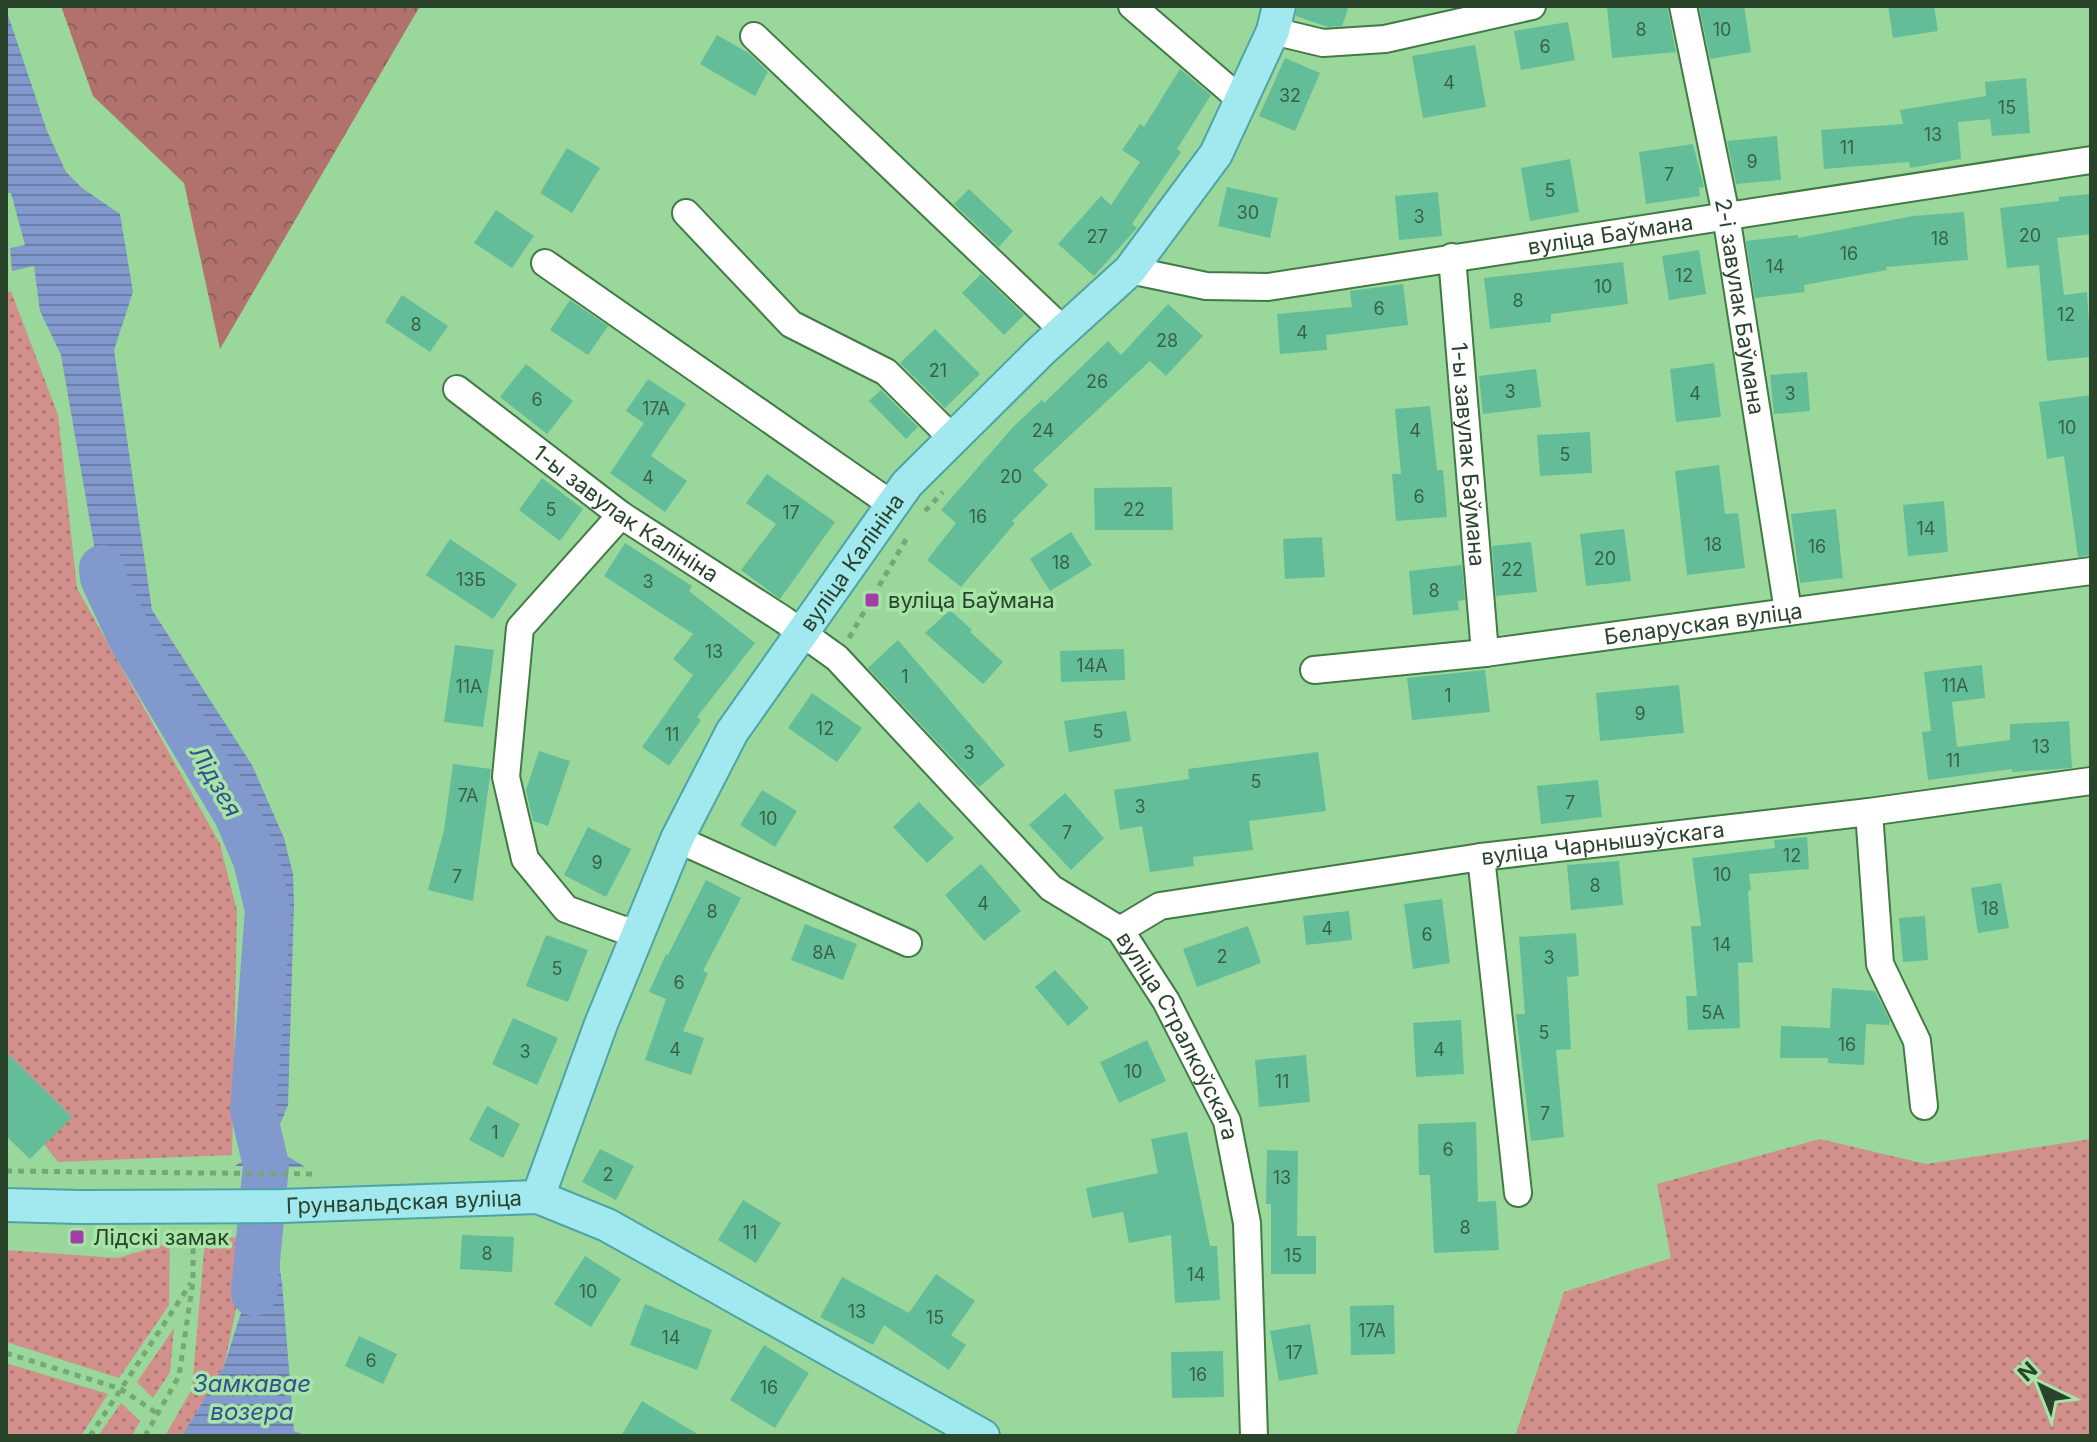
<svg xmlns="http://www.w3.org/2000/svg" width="2097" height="1442" font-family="Inter,sans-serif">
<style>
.grass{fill:url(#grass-dots)}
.forest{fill:url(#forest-crowns)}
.water{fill:url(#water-rules)}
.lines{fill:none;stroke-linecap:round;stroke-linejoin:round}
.river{stroke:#8199cc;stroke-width:46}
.building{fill:#63bd98}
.minor-casing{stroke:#417b44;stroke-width:30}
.major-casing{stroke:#4ea4a4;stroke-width:36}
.path{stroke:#76a777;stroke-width:5;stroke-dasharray:6 6;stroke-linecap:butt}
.minor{stroke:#fff;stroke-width:26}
.major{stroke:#a1e8ef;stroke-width:32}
.poi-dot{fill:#a040a7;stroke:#a6e4a7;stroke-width:3}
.labels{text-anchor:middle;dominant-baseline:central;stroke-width:7;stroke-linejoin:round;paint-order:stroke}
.number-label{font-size:18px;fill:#386246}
.street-label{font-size:22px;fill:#2a432b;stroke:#a6e4a7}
.poi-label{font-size:22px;fill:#2a432b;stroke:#a6e4a7;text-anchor:start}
.water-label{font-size:24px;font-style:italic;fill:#355091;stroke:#a6e4a7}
</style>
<defs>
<pattern id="grass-dots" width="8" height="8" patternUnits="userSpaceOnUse" patternTransform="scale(2)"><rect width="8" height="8" fill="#d1908b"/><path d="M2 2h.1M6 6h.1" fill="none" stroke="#aa7772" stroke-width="1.8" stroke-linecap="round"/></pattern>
<pattern id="forest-crowns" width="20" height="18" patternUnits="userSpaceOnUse" patternTransform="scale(2)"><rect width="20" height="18" fill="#b1726d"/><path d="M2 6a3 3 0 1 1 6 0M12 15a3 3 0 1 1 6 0" fill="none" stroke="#905f5a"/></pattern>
<pattern id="water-rules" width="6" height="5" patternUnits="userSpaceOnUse" patternTransform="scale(2)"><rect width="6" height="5" fill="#8199cc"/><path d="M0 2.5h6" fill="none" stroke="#6a7ea6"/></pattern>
</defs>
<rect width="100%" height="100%" fill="#9ad79b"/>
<path class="grass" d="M11,291l47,124 19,173 143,256 17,67 -5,244 -174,7 -14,-18 27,-28 -65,-64v-759z
M1820,1139l106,25 165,-25v297h-576l49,-144 107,-34 -14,-74z
M242,1237v44l-18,85 -42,70h-17l27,-47 13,-150z
M170,1243l-1,62 -50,73 -113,-36v-92l111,8z
M174,1328l-4,44 -17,26 -16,-16z
M6,1363l102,31 -27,42h-75z
M121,1403l19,18 -8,15h-34z"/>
<path class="forest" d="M61,6h359l-200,343 -36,-166 -91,-87z"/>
<path class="water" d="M6,9l41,122 19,41 16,16 38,26 13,78 -19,58 38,260 100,155 32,73 9,36 1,30 -6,201 -14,34 5,12 26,16 -70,-1 21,-14 11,-261 -27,-78 -139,-228 -40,-230 -21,-44 -6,-45 -22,5 -2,-23 15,-3 -14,-52h-5z
M260,1230l15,7 7,46 12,148 13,5h-125l42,-70 24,-75 6,-52z"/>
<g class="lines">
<path class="river" d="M102,568l1,10 28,60 106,177 19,45 12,50 -15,200 13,55 -12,128"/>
</g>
<path class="building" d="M1297,6h52l-7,20 -14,1 -32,-11z
M1607,6h60l9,46 -64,6z
M1699,6h45l7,46 -41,7z
M1888,6h46l4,25 -45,7z
M1568,22l7,38 -54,10 -7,-39z
M717,35l33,19 18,18 -13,24 -55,-32z
M1475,45l11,62 -63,11 -11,-62z
M1285,58l35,15 -25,58 -36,-15z
M1180,69l31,26 -34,54 4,3 -49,72 5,4 -43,48 -36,-32 43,-48 10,9 29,-43 -18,-12 18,-26 4,3z
M2026,78l4,55 -38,3 -2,-17 -32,3 3,37 -51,9 -1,-6 -85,7 -3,-39 82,-6 -3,-14 86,-14 -1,-14z
M1777,136l4,44 -45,4 -9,-43z
M1693,144l11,43 -5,1 1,8 -54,8 -7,-52z
M567,148l33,20 -28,45 -32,-20z
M1570,159l9,53 -49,9 -9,-53z
M1227,187l51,11 -8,40 -52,-12z
M969,189l44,42 -14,16 -45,-43z
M1438,192l4,44 -43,4 -4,-44z
M2091,194v40l-34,4 7,57 23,-3 4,65 -44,4 -8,-96 -32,3 -7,-60 59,-7v-4z
M496,210l38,26 -22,32 -38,-25z
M1964,212l4,48 -82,7 1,3 -83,15 1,7 -50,6 -9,-57 52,-6v3l115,-22z
M1699,250l7,44 -37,6 -7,-44z
M1623,262l5,42 -77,10v8l-61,7 -6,-51z
M981,274l43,41 -20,20 -42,-42z
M1403,284l5,41 -82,10 1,15 -47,4 -3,-40 75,-7 -2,-16z
M402,295l46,31 -18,26 -45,-30z
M570,300l38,26 -20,29 -38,-25z
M1168,304l35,32 -37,40 -16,-15 -117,109 15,15 -36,36 3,2 -54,64 -34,-27 29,-37 -15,-13 72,-83 29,-27 2,3 64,-62 13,14z
M935,329l45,45 -35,34 -45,-45z
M1714,363l7,54 -45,5 -6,-53z
M526,364l47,37 -26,33 -47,-37z
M1536,369l5,38 -58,7 -4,-38z
M1807,372l3,39 -36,3 -4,-39z
M648,379l38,25 -35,52 36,25 -22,31 -55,-39 34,-50 -18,-12z
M881,390l37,37 -12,12 -37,-38z
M2091,395v160l-13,2 -14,-101 -17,3 -8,-57z
M1430,406l7,64h6l4,47 -51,4 -4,-47h9l-6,-65z
M1590,432l2,41 -52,3 -3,-41z
M1719,465l6,49 13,-1 7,55 -58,7 -12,-104z
M767,474l68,48 -55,77 -39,-29 35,-46 -30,-21z
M542,478l41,31 -23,32 -41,-31z
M1172,487l1,43h-78l-1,-42z
M1944,501l4,51 -40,4 -5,-51z
M1836,509l7,69 -43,5 -9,-69z
M1624,529l7,52 -45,5 -6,-52z
M1071,532l21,33 -42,26 -20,-32z
M1322,537l3,40 -40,2 -2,-40z
M450,539l67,45 -24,35 -67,-44z
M1531,542l6,50 -41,4 -4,-50z
M625,543l67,43 -3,5 66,52 -58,74 4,3 -32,46 -27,-19 51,-72 -20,-16 20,-25 -89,-58z
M1462,565l3,35 -7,1 1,9 -46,5 -4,-44z
M950,610l22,20 -2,2 33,30 -20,22 -58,-51z
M898,640l107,125 -26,22 -111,-119z
M455,645l39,5 -11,77 -39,-5z
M1124,649l1,31 -64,2 -1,-31z
M1982,665l3,33 -33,4 5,45 53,-7v-16l59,-3 3,47 -60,4v-3l-84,11 -6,-48 9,-1 -7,-59z
M1485,670l5,42 -78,8 -5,-42z
M1679,685l5,48 -84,8 -4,-48z
M812,693l50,35 -25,34 -49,-34z
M1126,711l5,30 -62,11 -5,-31z
M539,751l31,10 -22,65 -15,-5 -7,-31z
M1318,752l8,59 -77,10 4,29 -60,7 1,9 -44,6 -8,-46 -22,4 -6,-40 75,-11 -1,-10z
M453,764l38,5 -18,132 -45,-11 16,-60z
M1598,780l4,37 -61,7 -4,-38z
M762,790l35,21 -22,36 -35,-22z
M1065,793l39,45 -33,32 -42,-45z
M919,802l35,36 -27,25 -34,-36z
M588,827l43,22 -25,48 -42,-22z
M1807,837l2,32 -60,5 2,16 -3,1 5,71 -15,1 2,65 -52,2 -2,-34h11l-6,-70h10l-9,-68 83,-10 -1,-8z
M1619,861l4,44 -52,5 -4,-45z
M981,864l40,47 -37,30 -39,-46z
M706,880l35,18 -38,73 5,2 -25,58 21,7 -13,37 -46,-15 21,-61 -17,-7 17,-38 2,1z
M2001,883l8,45 -31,5 -7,-45z
M1442,899l8,64 -37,6 -9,-65z
M1349,911l3,29 -46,5 -3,-29z
M1925,916l3,44 -25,2 -4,-44z
M805,924l52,20 -14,36 -52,-20z
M1248,926l13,37 -64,24 -14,-38z
M1576,933l3,43 -12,1 4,72 -15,1 8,87 -33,4 -15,-127h9l-6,-77z
M546,935l42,15 -20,52 -42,-16z
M1055,970l34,38 -21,18 -33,-39z
M1832,988l43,3 15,30 -1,4 -23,-1 -2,41 -36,-2v-5h-48l1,-32 49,2z
M513,1018l45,20 -21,47 -45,-21z
M1461,1020l3,54 -48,3 -3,-54z
M1147,1040l19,41 -47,22 -19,-41z
M6,1052l66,65 -42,42 -24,-23z
M1306,1055l4,47 -51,5 -4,-47z
M487,1106l33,18 -17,34 -34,-18z
M1476,1122l2,80 18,-1 3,49 -65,3 -4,-78h-11l-1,-51z
M1187,1132l23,114h7l3,54 -45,3 -4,-68 -42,8 -6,-31 -31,6 -6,-30 72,-15 -7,-34z
M600,1149l34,17 -18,34 -34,-18z
M1267,1150l31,1 -1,85h19v38h-45v-70h-5z
M743,1200l38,23 -25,40 -38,-23z
M462,1235l52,2 -2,35 -52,-3z
M585,1256l36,23 -30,48 -37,-23z
M936,1274l39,27 -24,34 15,10 -17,25 -65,-45 -11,20 -53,-28 22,-40 67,36z
M645,1304l67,26 -15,40 -67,-25z
M1394,1305l1,49 -44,1 -1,-49z
M1310,1324l8,50 -39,7 -9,-50z
M359,1336l38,18 -14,30 -38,-18z
M764,1345l45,28 -34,55 -45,-28z
M1223,1351l1,46 -52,1 -1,-46z
M642,1401l59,35h-80z"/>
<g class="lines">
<g class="minor-casing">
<g id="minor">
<path d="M1132,6l109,94"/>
<path id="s1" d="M1683,6l43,209 62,396"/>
<path d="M1273,31l50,12 62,-4 147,-33"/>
<path d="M754,36l310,295"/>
<path d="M686,213l105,111 95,48 68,68"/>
<path id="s2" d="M1452,257l33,396"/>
<path d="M545,263l346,241"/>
<path id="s3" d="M1130,270l76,16 62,1 823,-127"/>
<path id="s4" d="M457,389l164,126 163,105 53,38 214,230 69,42 46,71 61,120 20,102 7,213"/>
<path d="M621,515l-101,113 -14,149 19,82 41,50 55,20 17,3"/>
<path id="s5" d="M1314,670l171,-17 606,-82"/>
<path d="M1869,812l11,152 37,77 7,65"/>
<path d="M677,839l231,104"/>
<path d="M1481,857l37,336"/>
<path id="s6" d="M1120,930l40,-24 321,-49 388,-45 222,-31"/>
</g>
</g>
<g class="major-casing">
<g id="major">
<path id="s7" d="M538,1197l63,-173 76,-185 55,-107 175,-248 134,-133 89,-81 86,-116 57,-123 6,-25"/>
<path id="s8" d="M6,1205l73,2 203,-1 256,-9 69,28 376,211"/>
</g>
</g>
<path class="path" d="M925,511l18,-19
M849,638l59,-102
M6,1171l307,3
M6,1353l115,36 37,25
M90,1436l101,-153
M145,1436l34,-60 14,-95v-50"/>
<use href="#minor" class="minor"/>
<use href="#major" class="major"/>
</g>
<g class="poi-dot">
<rect x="864" y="592" width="16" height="16" rx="4"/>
<rect x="69" y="1229" width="16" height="16" rx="4"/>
</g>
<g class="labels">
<g class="number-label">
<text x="1641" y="29">8</text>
<text x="1722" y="29">10</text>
<text x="1545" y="46">6</text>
<text x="1449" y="82">4</text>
<text x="1290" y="95">32</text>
<text x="2007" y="107">15</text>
<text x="1933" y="134">13</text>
<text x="1847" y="147">11</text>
<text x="1752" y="161">9</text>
<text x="1669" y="174">7</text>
<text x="1550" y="190">5</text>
<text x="1248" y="212">30</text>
<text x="1419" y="216">3</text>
<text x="2030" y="235">20</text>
<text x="1097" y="236">27</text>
<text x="1940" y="238">18</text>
<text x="1849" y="253">16</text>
<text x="1775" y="266">14</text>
<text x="1684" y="275">12</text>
<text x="1603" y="286">10</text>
<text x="1518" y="300">8</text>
<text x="1379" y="308">6</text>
<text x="2066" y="314">12</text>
<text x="416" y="324">8</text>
<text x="1302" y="332">4</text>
<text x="1167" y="340">28</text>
<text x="938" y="370">21</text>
<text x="1097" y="381">26</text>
<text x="1510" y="391">3</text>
<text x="1695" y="393">4</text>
<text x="1790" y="393">3</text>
<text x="537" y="399">6</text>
<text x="656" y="408">17А</text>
<text x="2067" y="427">10</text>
<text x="1043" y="430">24</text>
<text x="1415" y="430">4</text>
<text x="1565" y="454">5</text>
<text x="1011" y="476">20</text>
<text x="648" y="477">4</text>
<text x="1419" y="496">6</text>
<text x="551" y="509">5</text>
<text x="1134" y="509">22</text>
<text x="791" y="512">17</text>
<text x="978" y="516">16</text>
<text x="1926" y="528">14</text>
<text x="1713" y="544">18</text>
<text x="1817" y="546">16</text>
<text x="1605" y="558">20</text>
<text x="1061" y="562">18</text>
<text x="1512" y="569">22</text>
<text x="471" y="579">13Б</text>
<text x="648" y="581">3</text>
<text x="1434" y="590">8</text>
<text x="714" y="651">13</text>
<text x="1092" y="665">14А</text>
<text x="905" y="676">1</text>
<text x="1955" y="685">11А</text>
<text x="469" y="686">11А</text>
<text x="1448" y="695">1</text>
<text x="1640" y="713">9</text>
<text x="825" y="728">12</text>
<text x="1098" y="731">5</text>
<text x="672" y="734">11</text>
<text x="2041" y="746">13</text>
<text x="969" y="752">3</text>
<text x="1953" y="760">11</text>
<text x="1256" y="781">5</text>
<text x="468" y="795">7А</text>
<text x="1570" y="802">7</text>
<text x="1140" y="806">3</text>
<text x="768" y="818">10</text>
<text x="1067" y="832">7</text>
<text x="1792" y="855">12</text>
<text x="597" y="862">9</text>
<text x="1722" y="874">10</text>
<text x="457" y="876">7</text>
<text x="1595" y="885">8</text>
<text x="983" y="903">4</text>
<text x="1990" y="908">18</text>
<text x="712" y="911">8</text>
<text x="1327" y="928">4</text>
<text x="1427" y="934">6</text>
<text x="1722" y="944">14</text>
<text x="824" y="952">8А</text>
<text x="1222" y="956">2</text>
<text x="1549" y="957">3</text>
<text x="557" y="968">5</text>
<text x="679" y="982">6</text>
<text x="1713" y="1012">5А</text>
<text x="1544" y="1032">5</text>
<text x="1847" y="1044">16</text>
<text x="675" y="1049">4</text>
<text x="1439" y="1049">4</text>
<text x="525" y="1051">3</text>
<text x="1133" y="1071">10</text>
<text x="1282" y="1081">11</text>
<text x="1545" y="1113">7</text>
<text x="495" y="1132">1</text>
<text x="1448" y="1149">6</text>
<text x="608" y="1174">2</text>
<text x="1282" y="1177">13</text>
<text x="1465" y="1227">8</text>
<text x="750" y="1232">11</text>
<text x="487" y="1253">8</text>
<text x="1293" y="1255">15</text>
<text x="1196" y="1274">14</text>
<text x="588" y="1291">10</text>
<text x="857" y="1311">13</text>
<text x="935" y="1317">15</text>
<text x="1372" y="1330">17А</text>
<text x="671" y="1337">14</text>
<text x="1294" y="1352">17</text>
<text x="371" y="1360">6</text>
<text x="1198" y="1374">16</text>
<text x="769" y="1387">16</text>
</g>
<g class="street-label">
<text stroke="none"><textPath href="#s3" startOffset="486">вуліца Баўмана</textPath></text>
<text stroke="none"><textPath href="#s1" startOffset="306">2-і завулак Баўмана</textPath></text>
<text stroke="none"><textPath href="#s2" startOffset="198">1-ы завулак Баўмана</textPath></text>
<text stroke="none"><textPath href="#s4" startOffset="210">1-ы завулак Калініна</textPath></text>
<text stroke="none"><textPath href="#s7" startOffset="712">вуліца Калініна</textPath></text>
<text stroke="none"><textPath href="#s5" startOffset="392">Беларуская вуліца</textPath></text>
<text stroke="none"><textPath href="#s6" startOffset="494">вуліца Чарнышэўскага</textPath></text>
<text stroke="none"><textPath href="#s4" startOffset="982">вуліца Стралкоўскага</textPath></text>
<text stroke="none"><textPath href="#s8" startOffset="398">Грунвальдская вуліца</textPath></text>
</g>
<g class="poi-label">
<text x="888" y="600">вуліца Баўмана</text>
<text x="93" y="1237">Лідскі замак</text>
</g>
<g class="water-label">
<text transform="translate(216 781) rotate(60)">Лідзея</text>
<text x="252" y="1383">Замкавае<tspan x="252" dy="28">возера</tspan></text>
</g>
</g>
<rect width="2097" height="1442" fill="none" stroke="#2a432b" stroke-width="16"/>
<g transform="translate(2041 1386) rotate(317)" stroke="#a6e4a7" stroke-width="6" paint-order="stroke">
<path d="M0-6L14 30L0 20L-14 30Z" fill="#2a432b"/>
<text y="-12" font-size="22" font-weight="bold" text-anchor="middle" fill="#2a432b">N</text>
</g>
</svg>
